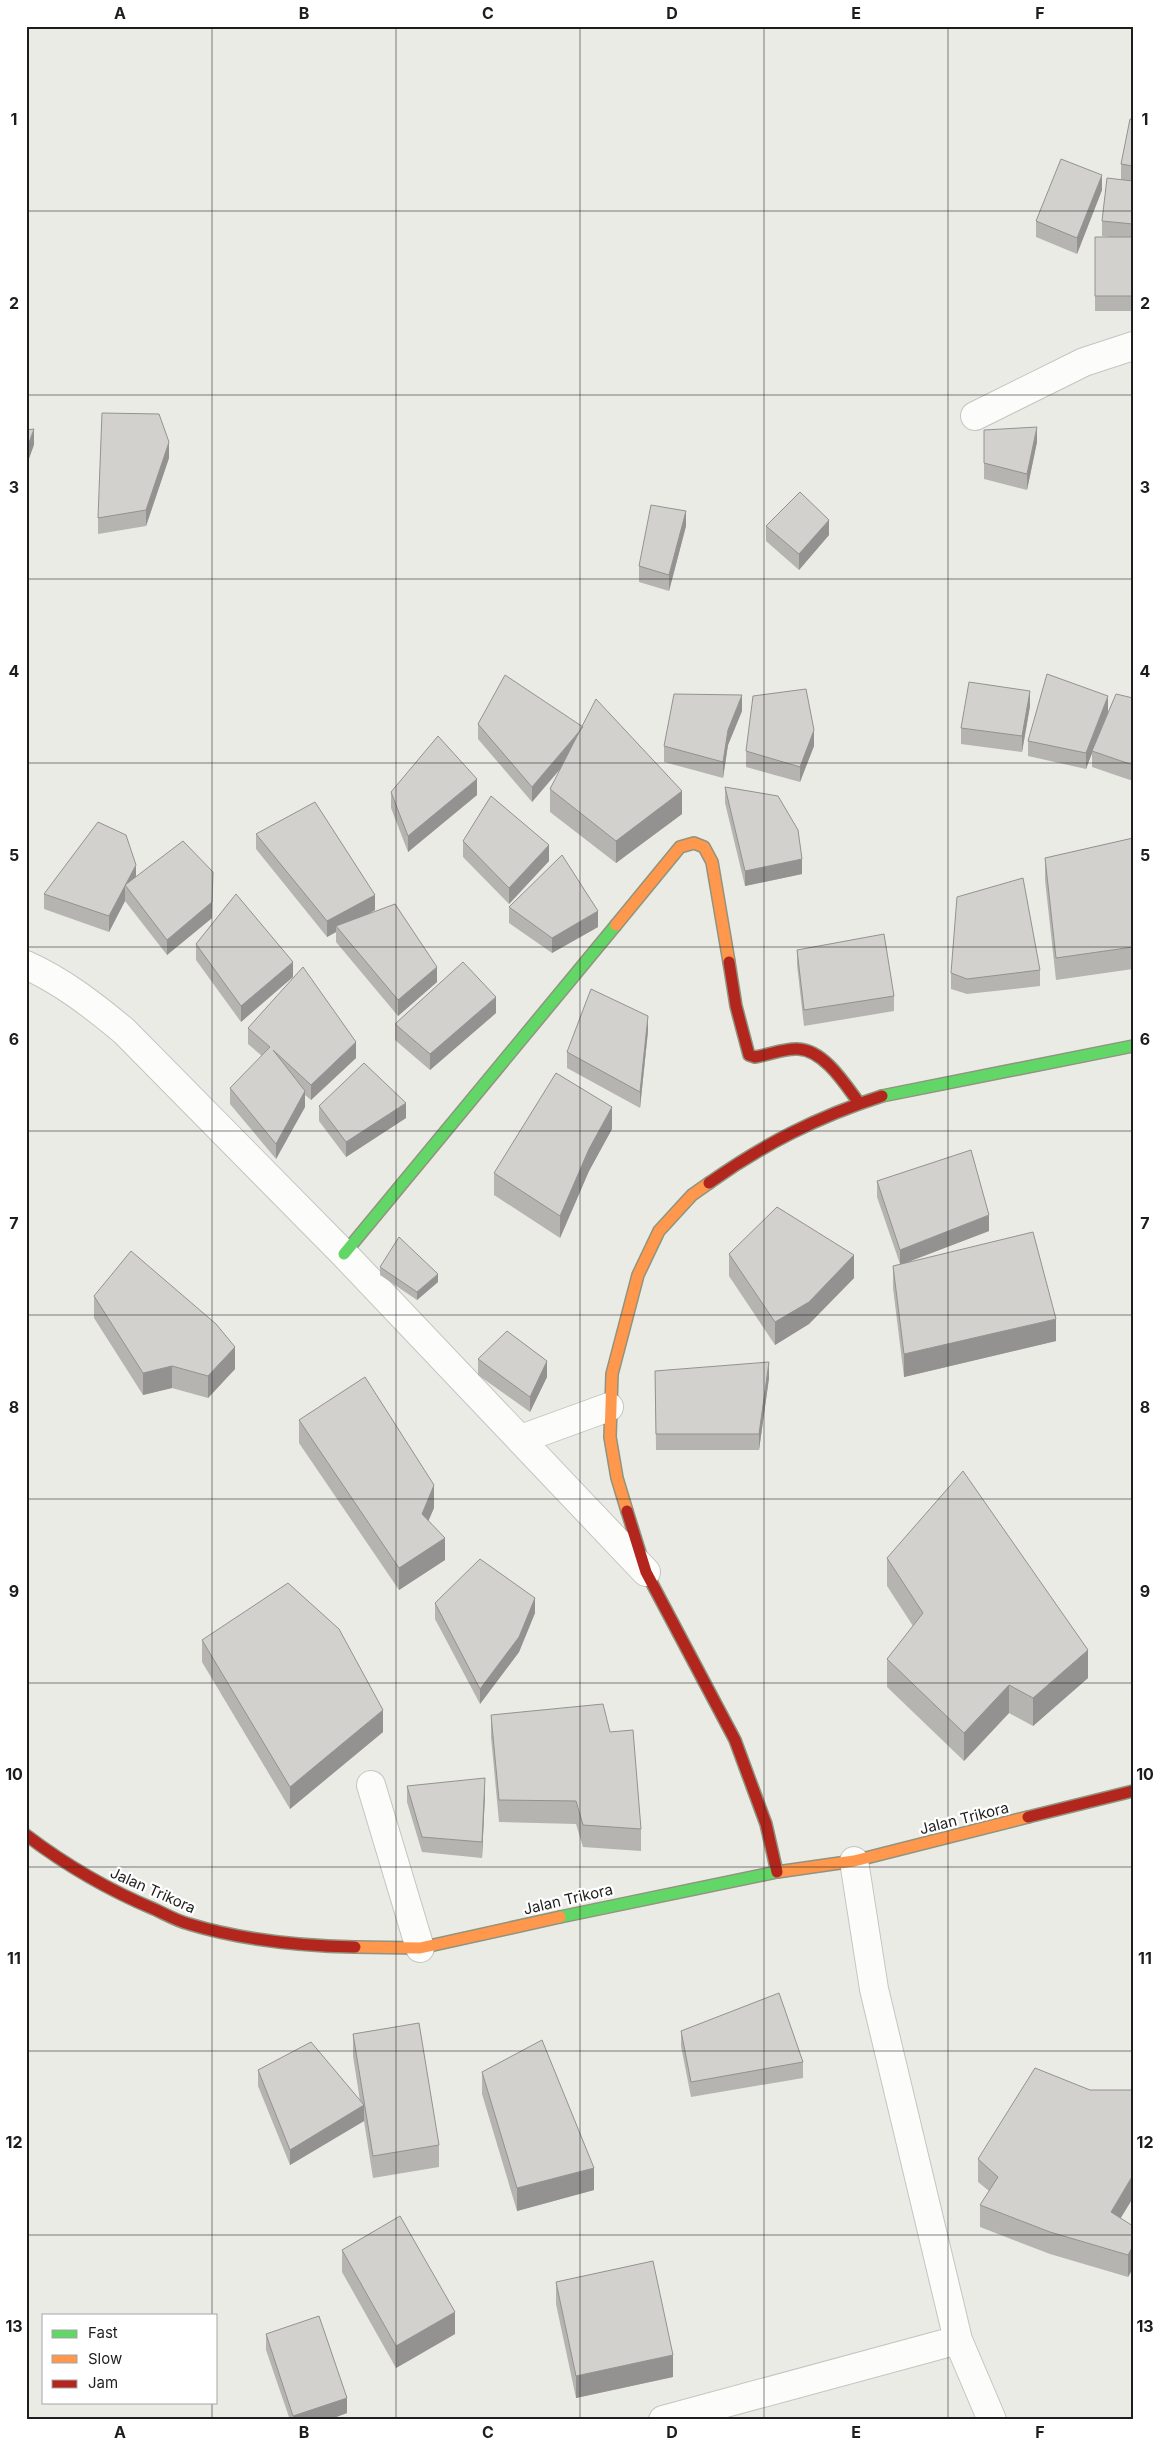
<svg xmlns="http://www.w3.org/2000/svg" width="1159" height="2446" font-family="Inter,sans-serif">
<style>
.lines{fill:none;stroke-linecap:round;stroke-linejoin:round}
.street-casing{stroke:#c4c4c2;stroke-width:30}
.fast-casing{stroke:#90947f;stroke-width:14}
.slow-casing{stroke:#90947f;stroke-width:14}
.jam-casing{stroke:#90947f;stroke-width:14}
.street{stroke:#fcfcfb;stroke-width:28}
.fast{stroke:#63d668;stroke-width:11}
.slow{stroke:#ff974d;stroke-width:11}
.jam{stroke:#b3261e;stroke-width:11}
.wall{fill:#b5b4b0}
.shaded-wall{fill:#939290}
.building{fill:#d2d1cd;stroke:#939290}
.grid{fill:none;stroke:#1d1d1d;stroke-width:1;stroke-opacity:0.55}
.labels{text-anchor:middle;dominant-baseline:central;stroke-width:4.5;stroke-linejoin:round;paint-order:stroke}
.street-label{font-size:15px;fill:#1d1d1d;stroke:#fff}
.neatline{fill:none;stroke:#1d1d1d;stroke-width:2}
.grid-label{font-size:16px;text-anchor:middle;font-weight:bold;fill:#1d1d1d}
</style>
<rect width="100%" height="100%" fill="#ebebe6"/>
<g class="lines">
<g class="street-casing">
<path id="street" d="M975,416l109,-54 49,-16
M26,965c36,16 68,41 98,66l220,223 302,318
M521,1439l88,-32
M371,1785l49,163
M854,1861l20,128 84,351 34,80
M663,2420l295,-80"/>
</g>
<g class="fast-casing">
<path id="fast" d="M882,1096l251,-50
M344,1254l272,-329
M560,1917l217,-45"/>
</g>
<g class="slow-casing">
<path id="slow" d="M616,925l64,-78 14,-4 10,4 8,15 17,100
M627,1511l-10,-33 -7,-41 2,-63 26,-99 21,-44 33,-36 17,-12
M777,1872l77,-11 174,-44
M355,1947l65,1 140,-31"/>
</g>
<g class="jam-casing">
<path id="jam" d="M729,962l7,44 13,49 6,2c14,-2 29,-9 43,-8 26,1 47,35 61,54
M709,1183c55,-39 108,-66 173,-87
M627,1511l19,61 89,168 31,84 11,48
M1028,1817l105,-26
M26,1835c41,31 80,54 128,74 11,5 23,12 35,15 53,16 111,22 166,23"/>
</g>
<use href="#street" class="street"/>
<use href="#fast" class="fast"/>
<use href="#slow" class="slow"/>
<use href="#jam" class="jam"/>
</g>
<path class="wall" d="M1133,119v192h-38v-74h16l-9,-1v-15l19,-41v-16z
M1102,190l-25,64 -41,-17v-16z
M984,430l53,12 -10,48 -43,-11z
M169,458l-23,68 -48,8v-16z
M686,526l-17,65 -30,-9v-16z
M766,526l63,9 -30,35 -33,-29z
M1133,698v83l-41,-14v-15l-6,17 -58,-13v-15l80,-29 -9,23z
M1030,706l-8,46 -61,-8v-16z
M742,711l-14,34 -5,33 -59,-16v-16z
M478,724l204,90 -66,49 -66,-51v-23l12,-22 -30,35 -54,-63z
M814,746l-14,36 -54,-15v-16z
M725,787l77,87 -57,12 -20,-83z
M391,792l86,3 -69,57 -17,-44z
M256,834l119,76 -8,5 70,67 -39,34 -62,-74v-10l-9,5 -71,-88z
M1133,838v131l-77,11 -11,-100v-22z
M463,841l86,20 -40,43 -46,-47z
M136,877l76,41 -45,37 -42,-54 -16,31 -65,-23v-15z
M509,907l89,20 -46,26 -43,-30z
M196,944l97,18 -52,60 -45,-62z
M797,950l97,46v15l-90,15 -7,-61z
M1040,970v16l-73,8 -16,-5v-16z
M496,1013l-66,57 -35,-30v-16z
M248,1028l108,30 -45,42 -6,-5v12l-29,52 -46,-55v-16l32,-32 -14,-12z
M648,1031l-8,77 -73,-40v-16z
M319,1106l87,12 -60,39 -27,-36z
M612,1129l-23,42 -29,67 -66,-43v-22z
M877,1181l112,50 -81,31 148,79 -152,36 -11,-89v-22l7,-2 -23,-67z
M729,1254l125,24 -45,46 -34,21 -46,-69z
M380,1267l58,15 -21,18 -37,-25z
M94,1296l141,73 -27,29 -36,-10 -29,7 -49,-77z
M478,1359l69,18 -17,35 -52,-37z
M655,1371l114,7 -10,72h-103z
M299,1420l135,88 -6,13 17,39 -46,30 -100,-147z
M887,1558l201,120 -55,48 -24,-13 -45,48 -77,-74v-28l26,-33 -26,-40z
M435,1603l100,10 -16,39 -39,52 -45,-85z
M202,1640l181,92 -93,77 -88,-147z
M491,1715l119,17 31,97v22l-58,-4 -7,-23 -77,-2 -8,-85z
M407,1786l78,8 -3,64 -60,-6 -15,-50z
M681,2031l122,31v16l-112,19 -10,-51z
M353,2034l86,111v22l-66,11 -9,-57 -74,44 -32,-79v-16l102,31 -7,-45z
M482,2072l112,118 -77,21 -35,-117z
M978,2159l142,59 13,8v42l-5,9 -78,-23 -70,-27v-22l9,-14 -11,-9z
M342,2250l113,84 -59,34 -54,-96z
M556,2282l117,95 -97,21 -20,-94z
M266,2334l81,79 -19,7h-38l-24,-70z"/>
<path class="shaded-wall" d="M1102,175v15l-25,64v-16z
M1037,427v15l-10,48v-16z
M34,429v16l-8,22v-16z
M169,442v16l-23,68v-16z
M686,511v15l-17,65v-16z
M829,520v15l-30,35v-16z
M1030,691v15l-8,46v-16z
M742,695v16l-14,34 -5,33v-16l5,-32z
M1108,696v16l-22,57v-16z
M583,727v15l-51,60v-15z
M814,730v16l-14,36v-15z
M477,779v16l-69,57v-16z
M682,791v23l-66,49v-22z
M549,845v16l-40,43v-16z
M802,859v15l-57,12v-15z
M136,865v16l-11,4v16l-16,31v-16z
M213,872l-1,46 -45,37v-15z
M375,895v15l-36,20 -3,-4v6l-9,5v-16z
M598,911v16l-46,26v-15z
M293,962v15l-52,45v-16z
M437,967v15l-39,34v-16z
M496,997v16l-66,57v-16z
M648,1016v15l-8,77v-16z
M356,1042v16l-45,42v-15z
M305,1091v16l-29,52v-15z
M406,1103v15l-60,39v-15z
M612,1107v22l-23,42 -29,67v-22l29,-67z
M989,1215v16l-89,34v-15z
M854,1255v23l-45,46 -34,21v-23z
M438,1274v8l-21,18v-8z
M1056,1319v22l-152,36v-23z
M235,1347v22l-27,29v-22z
M547,1361v16l-17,35v-15z
M769,1362v16l-10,72v-16z
M172,1366v22l-29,7v-22z
M434,1485v23l-12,28v-22z
M445,1538v22l-46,30v-22z
M535,1598v15l-16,39 -39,52v-15z
M1088,1650v28l-55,48v-28z
M1009,1685v28l-45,48v-28z
M383,1710v22l-93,77v-22z
M485,1778v16l-3,64v-16z
M364,2105v16l-74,44v-15z
M594,2168v22l-77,21v-23z
M1133,2175v23l-22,36v-22z
M1133,2246v22l-5,9v-22z
M455,2312v22l-59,34v-22z
M673,2355v22l-97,21v-22z
M347,2398v15l-19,7h-35v-4z"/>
<path class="building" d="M1130,119h3v47l-12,-2z
M1061,159l41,16 -25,63 -41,-17z
M1107,178l26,3v43l-31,-3z
M1095,237h38v59h-38z
M102,413l57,1 10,28 -23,68 -48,8z
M1037,427l-10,47 -43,-11v-33z
M34,429l-8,22v-21z
M800,492l29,28 -30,34 -33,-28z
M651,505l35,6 -17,64 -30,-9z
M1047,674l61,22 -22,57 -58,-12z
M505,675l78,52 -51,60 -54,-63z
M969,682l61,9 -8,45 -61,-8z
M806,689l8,41 -14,37 -54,-16 7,-55z
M674,694l68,1 -14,35 -5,32 -59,-16z
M1116,694l17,4v67l-41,-14z
M596,699l86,92 -66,50 -66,-52z
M438,736l39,43 -69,57 -17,-44z
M725,787l53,9 20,34 4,29 -57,12z
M491,796l58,49 -40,43 -46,-47z
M315,802l60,93 -48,26 -71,-87z
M98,822l28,13 10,30 -27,51 -65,-22z
M1133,838v109l-77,11 -11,-100z
M183,841l30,31 -1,30 -45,38 -42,-55z
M562,855l36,56 -46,27 -43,-31z
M1023,878l17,92 -73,9 -16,-6 6,-76z
M236,894l57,68 -52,44 -45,-62z
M395,904l42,63 -39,33 -62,-74z
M884,934l10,62 -90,14 -7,-60z
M463,962l33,35 -66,57 -35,-30z
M303,967l53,75 -45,43 -38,-35 32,41 -29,53 -46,-56 40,-41 -22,-19z
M591,989l57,27 -8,76 -73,-40z
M364,1063l42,40 -60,39 -27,-36z
M556,1073l56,34 -23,42 -29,67 -66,-43z
M971,1150l18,65 -89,35 -23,-69z
M777,1207l77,48 -45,47 -34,20 -46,-68z
M1033,1232l23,87 -152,35 -11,-88z
M399,1237l39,37 -21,18 -37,-25z
M131,1251l85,73 19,23 -27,29 -36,-10 -29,7 -49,-77z
M507,1331l40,30 -17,36 -52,-38z
M769,1362l-10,72h-103l-1,-63z
M365,1377l69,108 -12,29 23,24 -46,30 -100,-148z
M963,1471l125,179 -55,48 -24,-13 -45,48 -77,-74 36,-46 -36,-55z
M480,1559l55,39 -16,39 -39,52 -45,-86z
M288,1583l51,46 44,81 -93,77 -88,-147z
M603,1704l7,28 23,-2 8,99 -58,-4 -7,-24 -77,-1 -8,-85z
M485,1778l-3,64 -60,-5 -15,-51z
M779,1993l24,69 -112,20 -10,-51z
M419,2023l20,122 -66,11 -20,-122z
M542,2040l52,128 -77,20 -35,-116z
M311,2042l53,63 -74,45 -32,-80z
M1035,2068l55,22h43v85l-22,37 22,14v20l-5,9 -78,-23 -70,-27 18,-28 -20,-18z
M400,2216l55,96 -59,34 -54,-96z
M653,2261l20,94 -97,21 -20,-94z
M319,2316l28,82 -54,18 -27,-82z"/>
<path class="grid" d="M212,26v2289M396,26v2394M580,26v2394M764,26v2394M948,26v2394M26,211h1107M26,395h1107M26,579h1107M26,763h1107M26,947h1107M26,1131h1107M26,1315h1107M26,1499h1107M26,1683h1107M26,1867h1107M26,2051h1107M26,2235h1107M212,2402v18"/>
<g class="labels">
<g class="street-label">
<text transform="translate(964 1818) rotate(-14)">Jalan Trikora</text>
<text transform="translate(153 1890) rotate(24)">Jalan Trikora</text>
<text transform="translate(568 1899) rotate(-13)">Jalan Trikora</text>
</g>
</g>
<rect width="1159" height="2446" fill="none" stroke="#ffffff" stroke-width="55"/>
<rect x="42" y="2314" width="175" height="90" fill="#ffffff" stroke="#a5a5a5"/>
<rect x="52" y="2330" width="25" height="8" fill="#63d668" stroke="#a5a5a5"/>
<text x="88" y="2338" font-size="15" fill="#1d1d1d">Fast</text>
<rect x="52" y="2355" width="25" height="8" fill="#ff974d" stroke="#a5a5a5"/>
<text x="88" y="2364" font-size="15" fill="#1d1d1d">Slow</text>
<rect x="52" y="2380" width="25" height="8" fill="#b3261e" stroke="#a5a5a5"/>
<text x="88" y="2388" font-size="15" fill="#1d1d1d">Jam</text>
<rect x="28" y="28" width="1104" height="2390" class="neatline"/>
<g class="grid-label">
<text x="120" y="19">A</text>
<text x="304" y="19">B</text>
<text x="488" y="19">C</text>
<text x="672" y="19">D</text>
<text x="856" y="19">E</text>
<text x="1040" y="19">F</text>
<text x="14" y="125">1</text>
<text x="1145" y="125">1</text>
<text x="14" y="309">2</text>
<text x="1145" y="309">2</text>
<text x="14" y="493">3</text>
<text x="1145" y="493">3</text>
<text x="14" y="677">4</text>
<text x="1145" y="677">4</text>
<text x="14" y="861">5</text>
<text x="1145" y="861">5</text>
<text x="14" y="1045">6</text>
<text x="1145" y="1045">6</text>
<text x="14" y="1229">7</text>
<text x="1145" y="1229">7</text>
<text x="14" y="1413">8</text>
<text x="1145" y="1413">8</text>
<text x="14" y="1597">9</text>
<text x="1145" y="1597">9</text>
<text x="14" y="1780">10</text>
<text x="1145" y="1780">10</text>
<text x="14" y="1964">11</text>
<text x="1145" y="1964">11</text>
<text x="14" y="2148">12</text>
<text x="1145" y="2148">12</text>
<text x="14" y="2332">13</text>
<text x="1145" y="2332">13</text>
<text x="120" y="2438">A</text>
<text x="304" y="2438">B</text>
<text x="488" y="2438">C</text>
<text x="672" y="2438">D</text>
<text x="856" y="2438">E</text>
<text x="1040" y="2438">F</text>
</g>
</svg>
